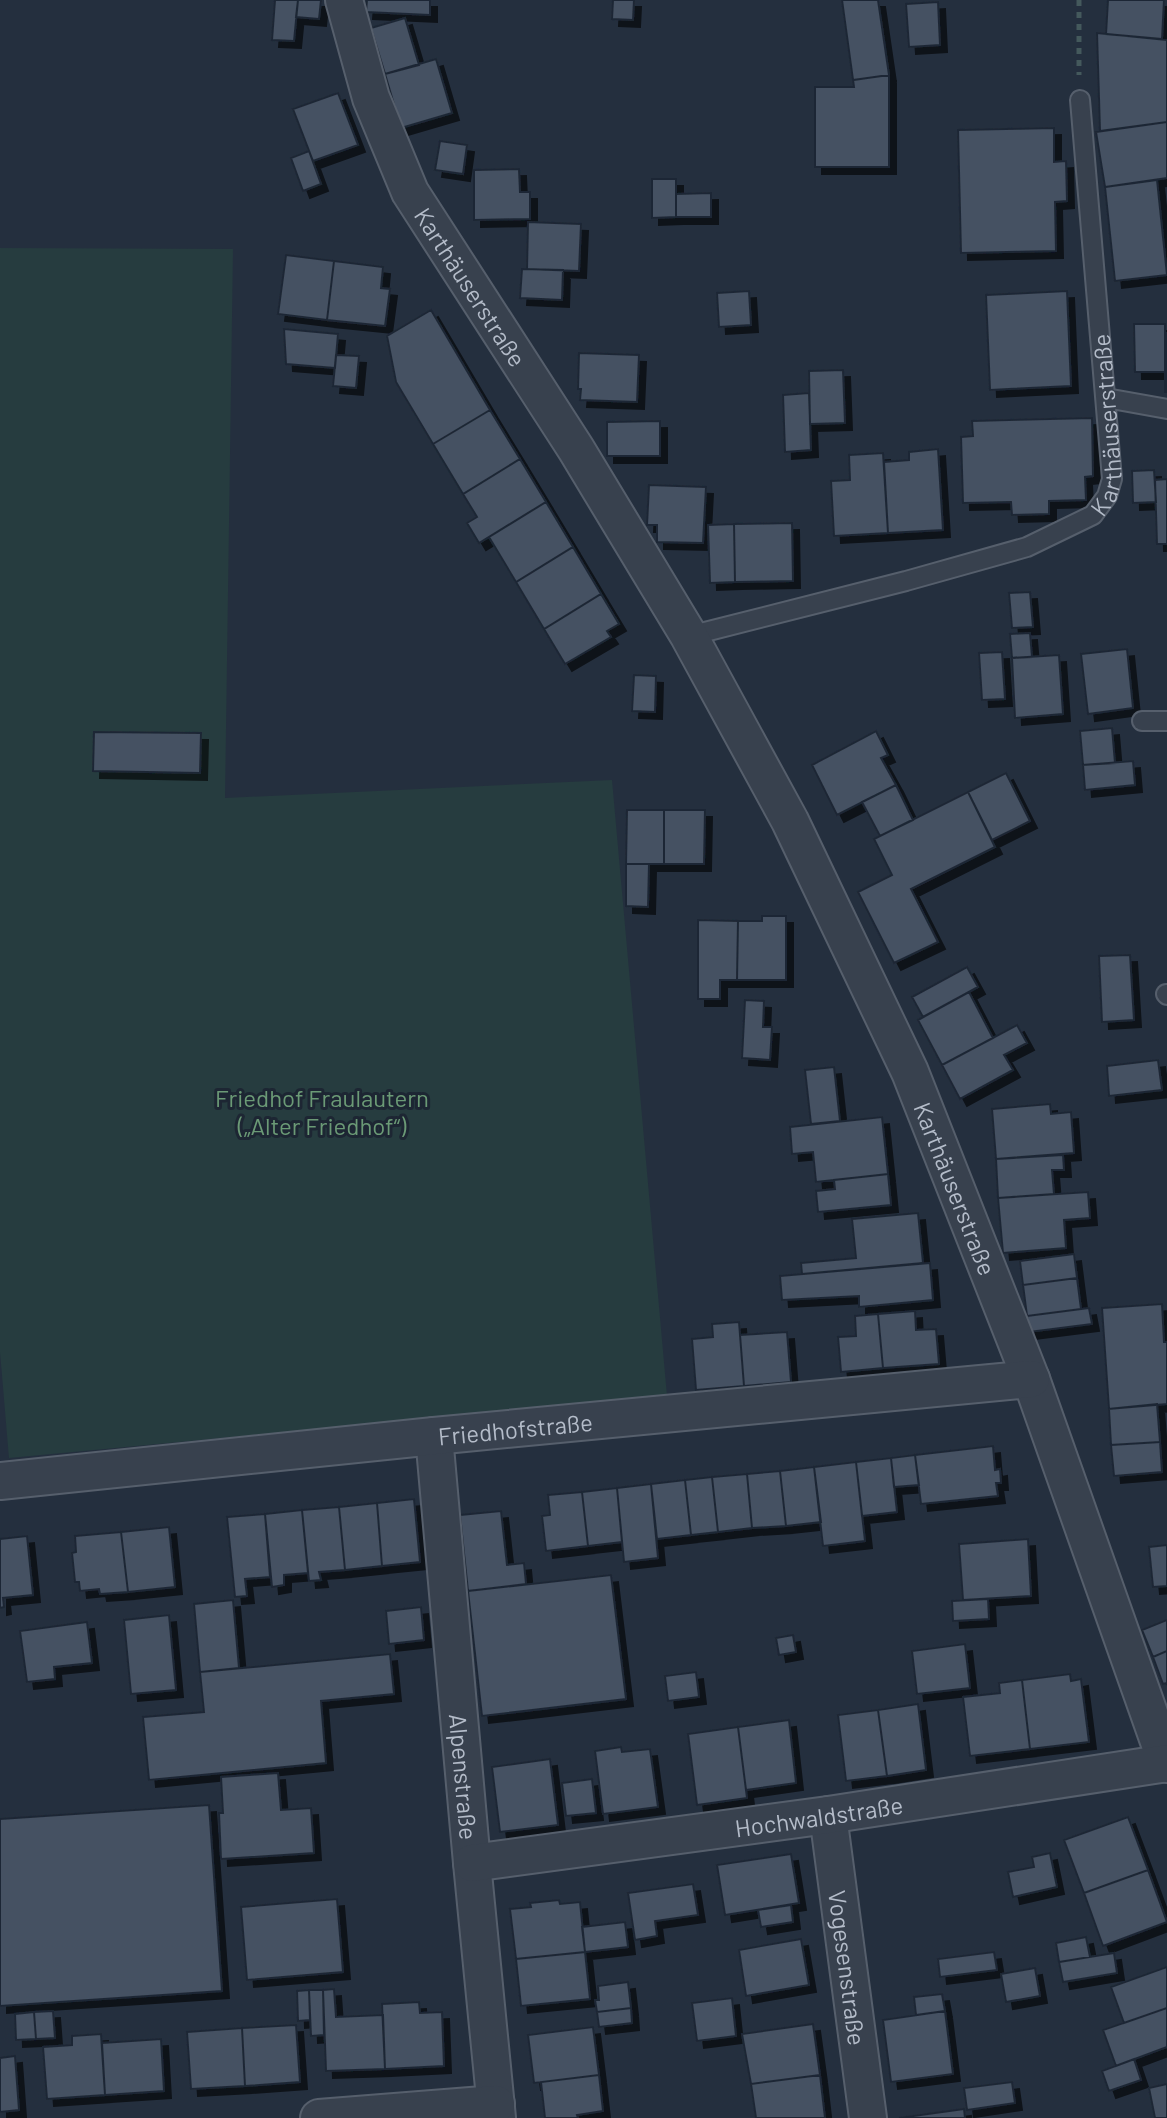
<svg xmlns="http://www.w3.org/2000/svg" width="1167" height="2118" font-family="Barlow,sans-serif">
<style>
.green{fill:#263c3f}
.building{fill:#455162;stroke:#1f2835;stroke-width:2;filter:url(#shadow)}
.lines{fill:none;stroke-linecap:round;stroke-linejoin:round}
.service-casing{stroke:#565f6c;stroke-width:22}
.minor-casing{stroke:#565f6c;stroke-width:40}
.path{stroke:#44595c;stroke-width:5;stroke-dasharray:6 6;stroke-linecap:butt}
.service{stroke:#38414e;stroke-width:18}
.minor{stroke:#38414e;stroke-width:36}
.labels{text-anchor:middle;dominant-baseline:central;stroke-width:6;stroke-linejoin:round;paint-order:stroke}
.street-label{font-size:24px;fill:#b4bcc9;stroke:#1d2633}
.park-label{font-size:24px;fill:#6b9a76;stroke:#1d2633}
</style>
<defs>
<filter id="shadow"><feDropShadow dx="7" dy="7" stdDeviation="0" flood-color="#0009"/></filter>
</defs>
<rect width="100%" height="100%" fill="#242f3e"/>
<path class="green" d="M0,248l233,1 -8,549 387,-18 55,616 -658,62 -9,-106z"/>
<path class="building" d="M275,0h23l-4,41 -22,-1z
M298,0h23l-2,19 -23,-2z
M367,0h63v15l-64,-3z
M613,0h21l-1,20 -21,-1z
M842,0h36l11,75 -36,5z
M1108,0h56l-2,39 -56,-5z
M938,2l2,43 -31,2 -3,-43z
M405,18l14,47 -34,9 -14,-46z
M1097,33l70,7v82l-67,9z
M436,59l16,54 -51,15 -16,-54z
M889,75v92h-74v-80h39l-1,-7z
M338,93l20,52 -45,16 -20,-52z
M1167,122v56l-62,9 -9,-55z
M1054,128v34l12,-1 1,40 -12,1 1,49 -95,2 -3,-123z
M440,141l27,4 -4,29 -28,-4z
M309,151l12,33 -18,7 -12,-33z
M519,169l1,23h10v27l-56,1v-50z
M652,179h24v38l-24,1z
M1157,180l10,95 -52,6 -10,-94z
M711,193v24h-35v-23z
M528,222l53,2 -2,47 -52,-2z
M286,255l48,6 -7,59 -49,-6z
M334,261l49,6 -2,21 9,1 -5,37 -58,-6z
M522,269l41,1 -1,30 -42,-2z
M749,291l2,34 -32,2 -2,-34z
M1067,291l4,95 -81,4 -4,-95z
M431,310l59,100 -57,34 -37,-62 -9,-46z
M1134,324h31v48h-30z
M284,329l54,5 -3,34 -49,-4z
M1165,333h2v59h-2z
M579,353l60,2 -2,47 -57,-2 1,-11h-3z
M336,355l23,1 -3,32 -23,-2z
M843,370l2,53 -35,1 -1,-53z
M809,393l2,57 -26,2 -2,-57z
M490,410l30,49 -57,35 -30,-50z
M1092,418l1,58 -8,1 1,23 -37,1v13l-37,1 -1,-13 -48,1 -2,-66 12,-1 -1,-15z
M660,421v35h-53v-34z
M938,449l5,81 -55,3 -4,-71 25,-2v-8z
M883,453l5,80 -54,3 -3,-55 19,-1 -1,-25z
M520,459l26,43 -67,41 -12,-20 10,-6 -14,-23z
M1154,470l2,32 -23,1 -1,-32z
M1167,479v65h-10l-2,-64z
M649,485l57,2 -3,56 -46,-1v-17h-10z
M546,502l27,45 -57,35 -27,-45z
M792,523l1,58 -58,1 -1,-58z
M734,524l1,58 -25,1 -2,-58z
M573,547l28,47 -57,35 -28,-47z
M1030,592l3,35 -21,1 -3,-35z
M601,594l18,30 -12,7 4,6 -46,27 -21,-35z
M1030,633l2,24 -20,1 -2,-24z
M1127,649l6,59 -45,6 -7,-60z
M1002,652l3,47 -23,1 -3,-47z
M1059,655l4,59 -48,4 -3,-60z
M634,675l22,1 -1,36 -23,-1z
M1112,728l3,35 -32,2 -3,-34z
M876,731l12,24 -7,3 15,27 -59,30 -25,-50z
M94,732l107,1 -1,40 -107,-2z
M1133,761l2,24 -50,5 -2,-25z
M1006,773l24,48 -38,19 -24,-48z
M896,785l17,35 -33,16 -18,-34z
M968,792l27,55 -84,42 27,53 -44,21 -36,-71 34,-17 -18,-36z
M627,810h37v54h-38z
M664,810h41l-1,54h-40z
M626,864h23l-1,43 -22,-1z
M762,916h24v64h-49l1,-59h24z
M698,920l40,1 -1,59h-17v19h-22z
M1130,955l4,65 -32,2 -3,-66z
M967,967l11,20 -55,30 -11,-20z
M969,992l24,46 -51,27 -24,-45z
M745,1000l19,1 -1,26h9l-2,33 -28,-2z
M1017,1025l10,18 -23,12 9,15 -53,29 -18,-34z
M1158,1060l4,30 -53,6 -2,-30z
M834,1067l6,54 -29,3 -6,-54z
M1050,1104l1,10 20,-2 3,41 -78,6 -4,-50z
M882,1117l6,57 -72,8 -3,-30 -21,2 -2,-27z
M1063,1155l1,15h-12l2,24 -56,4 -2,-39z
M888,1174l3,31 -73,7 -2,-21 19,-2 -1,-9z
M1088,1192l2,26 -26,2 2,28 -63,5 -5,-55z
M918,1213l5,50 -121,11 -1,-11 55,-5 -4,-39z
M1074,1254l3,24 -54,7 -3,-24z
M930,1263l3,37 -74,7v-11l-77,4 -2,-24z
M1077,1278l4,31 -54,7 -4,-31z
M1162,1304l2,38h3v62l-58,5 -7,-101z
M1089,1308l3,16 -63,8 -2,-16z
M915,1311l1,19 20,-1 3,35 -56,4 -5,-54z
M878,1314l5,54 -42,4 -3,-35 18,-1 -1,-20z
M739,1322l5,64 -48,4 -4,-51 21,-2 -1,-13z
M787,1332l4,50 -47,4 -4,-51z
M1157,1404l3,38 -49,3 -2,-36z
M1160,1442l2,30 -48,4 -3,-31z
M993,1446l2,24 5,-1 1,14h-5l2,13 -77,8 -6,-49z
M915,1455l4,30 -25,2 -3,-29z
M891,1458l6,54 -35,4 -6,-54z
M856,1462l9,79 -42,5 -9,-79z
M814,1467l7,55 -35,4 -6,-55z
M780,1471l6,55 -34,2 -5,-54z
M747,1474l5,54 -34,4 -6,-55z
M712,1477l6,55 -27,3 -6,-55z
M685,1480l6,55 -34,4 -6,-55z
M651,1484l7,74 -34,4 -7,-74z
M617,1488l5,54 -34,4 -6,-54z
M582,1492l6,54 -42,5 -4,-35 8,-1 -2,-20z
M414,1499l6,63 -38,4 -5,-63z
M377,1503l5,63 -37,4 -6,-63z
M339,1507l6,63 -26,2 2,8 -12,1 -7,-71z
M302,1510l6,63 -24,2v10l-12,2 -7,-73z
M501,1511l6,54 17,-2 2,21 -58,7 -8,-76z
M265,1514l5,63 -25,2 2,17 -12,1 -8,-80z
M169,1527l6,60 -47,5 -7,-60z
M121,1532l7,60 -28,2 -1,-5 -19,2 -1,-9h-4l-3,-29 4,-1 -1,-16z
M27,1536l6,59 -30,3 1,9 -4,1v-69z
M1028,1539l3,57 -68,4 -4,-56z
M1167,1545v41l-14,1 -4,-40z
M611,1575l15,124 -144,17 -14,-125z
M988,1599l1,20 -36,2 -1,-20z
M233,1600l6,68 -39,4 -6,-68z
M421,1607l3,33 -35,4 -3,-33z
M169,1615l7,75 -45,4 -7,-74z
M1167,1620v31l-14,6 -11,-27z
M87,1622l5,41 -38,4 1,12 -28,3 -7,-51z
M793,1635l3,17 -17,3 -3,-17z
M965,1644l5,44 -53,6 -5,-43z
M1167,1651v32l-4,1 -10,-27z
M390,1654l4,40 -73,7 5,62 -177,17 -6,-63 61,-5 -4,-40z
M696,1672l3,25 -31,4 -3,-25z
M1070,1674l1,7 10,-2 8,63 -59,7 -8,-69z
M1022,1680l8,69 -60,7 -7,-59 37,-4 -1,-10z
M918,1704l8,66 -39,6 -9,-66z
M878,1710l9,66 -41,5 -8,-66z
M789,1720l7,63 -50,7 -8,-63z
M738,1727l9,71 -50,7 -9,-71z
M621,1747l1,5 28,-3 8,58 -55,7 -8,-63z
M550,1759l8,66 -58,7 -8,-65z
M278,1773l3,37 30,-2 3,45 -93,6 -2,-46h4l-2,-36z
M592,1779l4,34 -30,3 -4,-33z
M209,1805l13,186 -222,15v-187z
M1128,1817l20,53 -64,23 -20,-53z
M1050,1853l7,34 -44,10 -5,-25 26,-5 -2,-10z
M791,1854l8,49 -74,12 -8,-50z
M1148,1870l19,52 -64,24 -19,-53z
M693,1884l5,31 -43,6 2,15 -22,4 -7,-47z
M337,1899l6,73 -96,8 -6,-73z
M559,1900l1,4 20,-2 5,50 -69,7 -6,-50 21,-2 -1,-4z
M791,1905l2,17 -32,5 -3,-17z
M625,1922l3,25 -43,5 -3,-25z
M1086,1937l4,20 -31,5 -3,-19z
M801,1939l8,46 -63,11 -7,-46z
M585,1952l5,47 -69,7 -5,-47z
M994,1952l3,18 -57,7 -2,-18z
M1114,1953l3,20 -54,9 -4,-20z
M1167,1967v41l-43,15 -13,-36z
M1035,1968l5,28 -34,6 -5,-28z
M628,1982l3,26 -34,4 -2,-12h4l-1,-14z
M334,1989l2,28 47,-2 2,54 -59,2 -3,-81z
M309,1990l1,30 -12,1 -1,-30z
M309,1990h14l1,45 -13,1z
M942,1994l3,17 -29,4 -2,-18z
M732,1998l4,38 -39,5 -5,-38z
M419,2002l1,11 22,-1 2,54 -59,3 -3,-65z
M631,2008l1,15 -33,4 -2,-15z
M1167,2008v39l-51,19 -13,-36z
M53,2011l2,27 -19,1 -2,-27z
M945,2011l8,63 -62,8 -8,-62z
M34,2012l2,27 -20,1 -1,-26z
M813,2024l7,51 -69,9 -9,-50z
M296,2025l4,57 -55,4 -3,-58z
M593,2027l6,48 -65,8 -6,-48z
M242,2028l3,58 -54,3 -4,-57z
M101,2034l4,61 -58,4 -4,-52 29,-2v-9z
M161,2039l3,52 -59,4 -3,-52z
M15,2056l4,54 -19,2v-54z
M1134,2059l7,21 -32,11 -7,-20z
M599,2075l4,36 -26,4 1,3h-33l-4,-36z
M820,2075l5,43h-69l-5,-34z
M1012,2082l3,21 -48,7 -3,-22z
M1167,2084v34h-12l-6,-30z
M964,2109l1,9h-66z"/>
<g class="lines">
<g class="service-casing">
<g id="service">
<path d="M1106,398l61,11"/>
<path id="s1" d="M689,636l217,-55 121,-34 66,-32 14,-19 5,-17 -32,-379"/>
<path d="M1142,721h25"/>
<path d="M1166,994l1,1"/>
</g>
</g>
<g class="minor-casing">
<g id="minor">
<path id="s2" d="M344,0l27,98 39,94 166,257 113,187 101,185 120,251 121,307 136,385"/>
<path id="s3" d="M434,1436l38,427 25,255"/>
<path id="s4" d="M0,1481l434,-45 597,-57"/>
<path id="s5" d="M828,1815l40,303"/>
<path id="s6" d="M472,1863l356,-48 339,-52"/>
<path d="M319,2118l177,-14"/>
</g>
</g>
<path class="path" d="M1079,0v75"/>
<use href="#service" class="service"/>
<use href="#minor" class="minor"/>
</g>
<g class="labels">
<g class="street-label">
<text stroke="none"><textPath href="#s2" startOffset="316">Karthäuserstraße</textPath></text>
<text stroke="none"><textPath href="#s1" startOffset="518">Karthäuserstraße</textPath></text>
<text stroke="none"><textPath href="#s2" startOffset="1342">Karthäuserstraße</textPath></text>
<text stroke="none"><textPath href="#s4" startOffset="518">Friedhofstraße</textPath></text>
<text stroke="none"><textPath href="#s3" startOffset="342">Alpenstraße</textPath></text>
<text stroke="none"><textPath href="#s6" startOffset="350">Hochwaldstraße</textPath></text>
<text stroke="none"><textPath href="#s5" startOffset="154">Vogesenstraße</textPath></text>
</g>
<g class="park-label">
<text x="322" y="1097">Friedhof Fraulautern<tspan x="322" dy="28">(„Alter Friedhof“)</tspan></text>
</g>
</g>
</svg>
